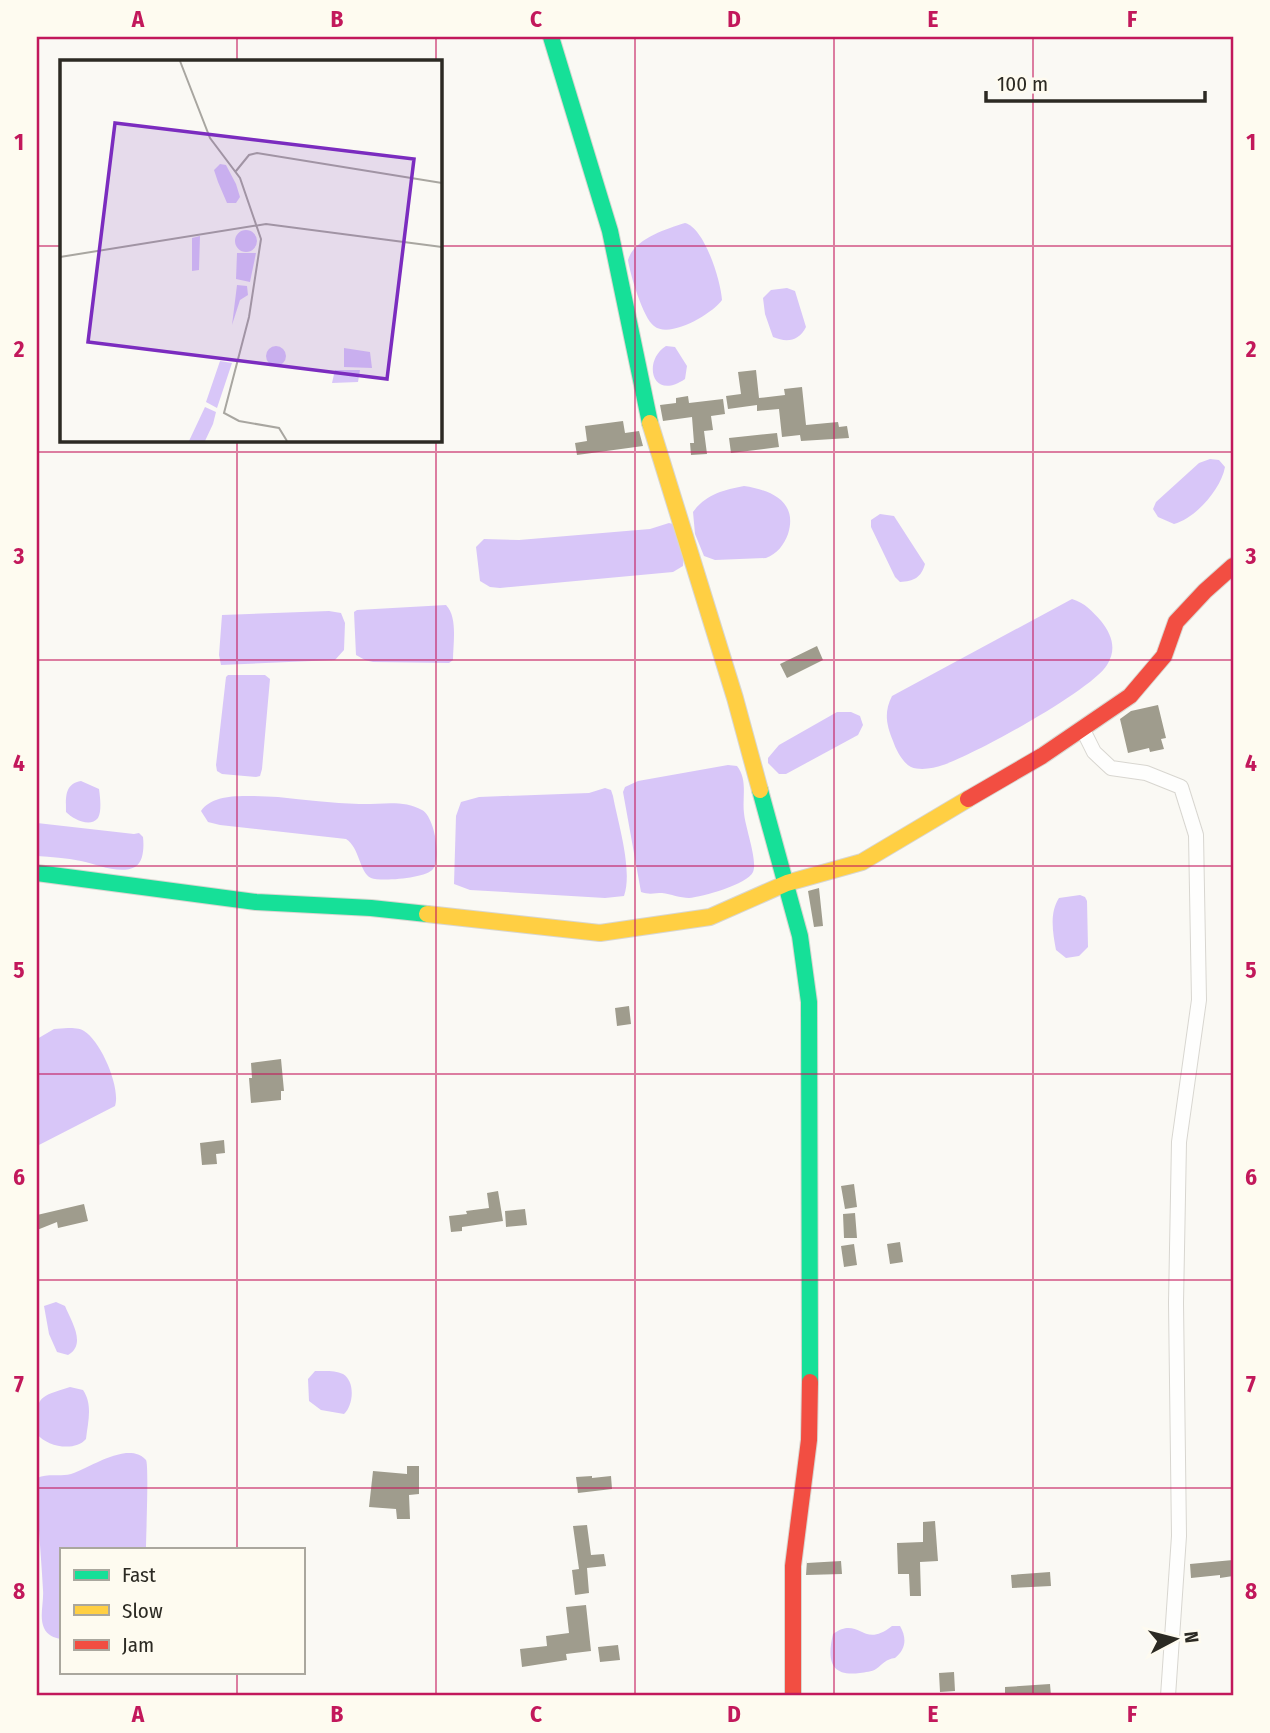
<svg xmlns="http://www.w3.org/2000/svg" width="1270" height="1733" font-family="'Fira Sans Condensed',sans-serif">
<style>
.water{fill:#d8c6f8}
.building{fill:#9f9c8d}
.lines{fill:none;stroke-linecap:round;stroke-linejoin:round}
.street-casing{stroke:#d8d6d0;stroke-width:16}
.fast-casing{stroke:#d8d6d0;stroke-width:18}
.slow-casing{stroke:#d8d6d0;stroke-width:18}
.jam-casing{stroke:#d8d6d0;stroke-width:18}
.street{stroke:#fefefd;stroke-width:14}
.fast{stroke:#16e098;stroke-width:16}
.slow{stroke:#ffcf43;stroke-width:16}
.jam{stroke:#f24e42;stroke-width:16}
.grid{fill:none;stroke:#c2185b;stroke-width:2;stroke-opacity:0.55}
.inset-road{fill:none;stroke:#a8a6a0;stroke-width:2}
.view{fill:#7b2cbf;fill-opacity:0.15;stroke:#7b2cbf;stroke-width:3.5}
.inset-edge{fill:none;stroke:#2c2a23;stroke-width:3.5}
.neatline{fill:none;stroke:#c2185b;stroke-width:2.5}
.grid-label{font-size:23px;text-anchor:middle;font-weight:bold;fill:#c2185b}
</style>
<rect width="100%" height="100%" fill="#faf9f4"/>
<path class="water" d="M685,223c20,5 36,59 37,77 -10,14 -52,39 -68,26 -11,-8 -24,-52 -26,-66 6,-21 38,-31 57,-37z
M787,288l8,3 11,36c-7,14 -19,16 -33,10l-8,-23 -2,-16 8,-8z
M666,346l9,1 12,19 -2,13c-33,23 -43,-18 -19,-33z
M1210,459l9,1 6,7c-4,22 -29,51 -51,57l-16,-7 -5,-8 3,-7 43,-39z
M744,486c28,4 54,16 44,48 -4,11 -11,20 -22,24l-51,2 -11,-4 -9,-22 -2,-22c13,-18 31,-22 51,-26z
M880,514l14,2 31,48c-4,14 -11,17 -25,18l-5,-5 -24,-50v-7z
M669,523l8,2 7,28 -1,13 -10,6 -173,16 -10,-1 -10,-6 -4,-34 8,-8 35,1 131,-11z
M1072,599c13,4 20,12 29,22 11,14 16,28 6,44 -15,25 -133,90 -164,100 -9,3 -22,6 -32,2 -8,-4 -15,-17 -18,-26 -7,-17 -9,-29 -1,-45z
M446,605c12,12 7,39 7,55l-4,3 -76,-1 -8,-2 -9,-5 -2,-43 3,-2z
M329,611l12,2 4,10 -1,27 -9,10 -114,5 -2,-10 3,-40z
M228,675h37l5,4 -8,90 -2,7 -4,1 -34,-3 -5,-3 -1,-6 10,-88z
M837,712h14l9,4 3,9 -5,10 -72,39h-7l-11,-11v-5l11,-13z
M728,765l9,1c11,14 5,31 7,47 1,14 14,48 9,59 -5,12 -51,25 -64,26 -9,0 -18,-4 -27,-5 -7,0 -13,2 -21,-1l-18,-100 2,-5 13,-6z
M81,781l18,8c1,7 3,22 -1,29 -8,10 -25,1 -32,-6 0,-14 -2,-28 15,-31z
M605,788l6,2 2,6c5,27 20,74 11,100l-19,2 -135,-8 -16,-6 2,-68 5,-14 18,-5 110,-4z
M278,797c27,3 54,6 81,7 20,1 44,-5 63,6 13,7 19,48 11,59 -6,9 -52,13 -62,9 -12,-6 -11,-30 -25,-39l-126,-14 -12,-3 -7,-11c14,-21 55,-14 77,-14z
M37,823l97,11 5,-1 4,4c1,9 1,25 -8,30 -15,8 -39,-3 -54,-6 -15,-3 -30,-4 -44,-5z
M1080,895l5,2 2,4 1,46 -9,9 -13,2 -10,-8c-3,-16 -7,-37 3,-52z
M68,1028c5,0 12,0 16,3 17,10 37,57 31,75l-78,40v-107l17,-10z
M56,1302l9,4c6,15 22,38 3,49l-11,-3 -8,-18 -5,-28z
M315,1371c9,0 20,-1 28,3 13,8 10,32 1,40l-23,-4 -12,-9 -1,-22z
M70,1387l13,3c10,15 5,31 3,49 -11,13 -39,8 -49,-5 0,-36 -3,-36 33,-47z
M126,1453c7,0 14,0 20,7 3,5 0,77 0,89h-85v90c-7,-1 -14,-4 -17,-11 -5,-11 0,-26 -1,-38 -2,-38 -6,-74 -6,-112 11,-5 22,-1 34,-4 20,-7 31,-17 55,-21z
M892,1626h8c7,12 6,23 -5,32 -9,1 -12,6 -19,11 -4,3 -11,3 -16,4 -30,4 -33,-13 -27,-39 27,-19 29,16 59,-8z"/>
<path class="building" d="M756,370l3,28 26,-3 -1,-6 18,-2 4,38 32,-3 1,5 8,-1 2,12 -48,3 -1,-6 -18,2 -3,-28 -22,2v-6l-29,4 -2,-13 15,-2 -3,-22z
M688,396l1,7 34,-4 2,15 -14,2 2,14 -9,1 3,23 -16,1 -1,-12h4l-2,-26 -29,4 -3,-16 16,-2v-5z
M623,421l2,12 14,-2 4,15 -66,9 -2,-12 12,-2 -2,-15z
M777,433l2,14 -48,6 -2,-15z
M817,646l6,14 -36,18 -7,-14z
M1158,705l8,33 -5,1 3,10 -14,3 -1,-4 -21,5 -8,-34 11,-8z
M819,888l4,38 -9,1 -6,-36z
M629,1006l2,18 -14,2 -2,-18z
M281,1059l3,32h-3v9l-30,3 -2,-25h3l-1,-15z
M224,1140l1,13 -9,1 1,10 -15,1 -2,-22z
M854,1184l3,23 -12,2 -4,-23z
M498,1191l5,30 -41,6v4l-11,1 -2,-16 18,-2 -1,-3 23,-3 -2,-15z
M84,1204l4,17 -30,7 -1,-6 -20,8v-15z
M525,1209l2,16 -21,2 -1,-16z
M855,1213l2,25h-13l-1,-24z
M900,1242l3,20 -13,2 -3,-20z
M854,1244l3,21 -13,2 -3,-21z
M407,1466h12v28l-10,1 1,24h-13l-1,-10 -27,-2 4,-36 34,3z
M592,1476v2l19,-2 1,13 -34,4 -2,-16z
M935,1521l3,40 -18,1 1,34h-11l-1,-22h-11l-1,-31 26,-1v-20z
M587,1525l4,30 13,-1 2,12 -19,2 2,25 -14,2 -3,-25 7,-1 -6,-43z
M807,1560v3l34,-2 1,13 -36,1z
M1233,1560v16l-13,2v-3l-29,3 -1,-14z
M1050,1572l1,14 -39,2 -1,-13z
M586,1605l5,46 -25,3 1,6 -45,7 -2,-18 27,-3 -1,-10 23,-3 -3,-26z
M618,1645l2,15 -20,2 -2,-15z
M954,1672l1,19 -15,1 -1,-19z
M1050,1684l1,12h-46v-9z"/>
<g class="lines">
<g class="street-casing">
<path id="street" d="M1082,728l12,24 17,16 35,5 35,14 15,48 3,165 -20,142 -3,161 3,233 -11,160"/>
</g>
<g class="fast-casing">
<path id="fast" d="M551,37l59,194 40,192
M760,790l40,146 9,66 1,380
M37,873l219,29 115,6 56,6"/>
</g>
<g class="slow-casing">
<path id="slow" d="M650,423l85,275 25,92
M427,914l173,19 110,-16 77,-34 75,-21 106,-63"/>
</g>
<g class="jam-casing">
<path id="jam" d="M968,799l74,-43 88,-60 34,-40 12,-34 29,-31 28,-25
M793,1696v-130l16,-126 1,-58"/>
</g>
<use href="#street" class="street"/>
<use href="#fast" class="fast"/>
<use href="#slow" class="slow"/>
<use href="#jam" class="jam"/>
</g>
<path class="grid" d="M237,37v24M436,37v24M635,37v1659M834,37v1659M1033,37v1659M37,246h24M439,246h794M237,439v1110M436,439v1257M37,452h1196M37,660h1196M37,866h1196M37,1074h1196M37,1280h1196M37,1488h1196M237,1672v24"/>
<g transform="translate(60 60)">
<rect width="382" height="382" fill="#faf9f4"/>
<path d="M160,104l6,1 10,19 4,13 -4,6h-9l-9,-21 -4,-12zM175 181a11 11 0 1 1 22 0a11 11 0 1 1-22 0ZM140,176l-1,34 -7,1v-33zM177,193h19l-6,29 -14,-3zM177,225l10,1 1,9 -8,5 -8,25zM206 296a10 10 0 1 1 20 0a10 10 0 1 1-20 0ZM284,288l26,4 2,16 -28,-1zM160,301l12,2 -15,45 -11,-6zM275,310h25l-2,12 -26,1zM145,347l11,5 -3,12 -8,17h-16z" fill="#d8c6f8"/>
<path class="inset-road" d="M120,1l30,77 30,40 21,61 -12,78 -25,96 15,8 40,7 8,13M176,111l13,-16 8,-2 185,30M0,197l206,-33 176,23"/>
<path class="view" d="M55,63l299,36 -27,220 -299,-37z"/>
<rect width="382" height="382" class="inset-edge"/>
</g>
<rect width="1270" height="1733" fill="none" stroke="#fefbf0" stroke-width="77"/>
<rect x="60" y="1548" width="245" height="126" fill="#fefbf0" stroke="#aaa79e" stroke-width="2"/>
<rect x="74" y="1570" width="35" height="10" fill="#16e098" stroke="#aaa79e" stroke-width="2"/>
<text x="122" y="1582" font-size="21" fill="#2c2a23">Fast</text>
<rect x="74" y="1605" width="35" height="10" fill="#ffcf43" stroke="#aaa79e" stroke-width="2"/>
<text x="122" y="1618" font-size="21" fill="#2c2a23">Slow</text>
<rect x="74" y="1640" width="35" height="10" fill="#f24e42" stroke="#aaa79e" stroke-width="2"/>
<text x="122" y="1652" font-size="21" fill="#2c2a23">Jam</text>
<g transform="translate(1175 1639) rotate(83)" stroke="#fefbf0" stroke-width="5" paint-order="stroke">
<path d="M0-5L12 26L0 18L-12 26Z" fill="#2c2a23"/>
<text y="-10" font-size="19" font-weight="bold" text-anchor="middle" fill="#2c2a23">N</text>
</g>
<path d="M986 91v10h219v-10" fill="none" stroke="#2c2a23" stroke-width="3.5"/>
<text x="997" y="91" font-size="21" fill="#2c2a23" stroke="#fefbf0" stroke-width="5" paint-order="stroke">100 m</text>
<rect x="38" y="38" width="1194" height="1656" class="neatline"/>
<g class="grid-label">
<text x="138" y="27">A</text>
<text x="337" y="27">B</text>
<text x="536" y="27">C</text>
<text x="734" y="27">D</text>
<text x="933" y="27">E</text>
<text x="1132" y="27">F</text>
<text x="19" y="150">1</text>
<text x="1251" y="150">1</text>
<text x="19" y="357">2</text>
<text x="1251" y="357">2</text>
<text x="19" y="564">3</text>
<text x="1251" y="564">3</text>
<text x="19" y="771">4</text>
<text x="1251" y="771">4</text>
<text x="19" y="978">5</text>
<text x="1251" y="978">5</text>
<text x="19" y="1185">6</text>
<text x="1251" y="1185">6</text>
<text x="19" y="1392">7</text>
<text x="1251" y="1392">7</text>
<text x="19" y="1599">8</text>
<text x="1251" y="1599">8</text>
<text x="138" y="1722">A</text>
<text x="337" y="1722">B</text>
<text x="536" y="1722">C</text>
<text x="734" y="1722">D</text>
<text x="933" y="1722">E</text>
<text x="1132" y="1722">F</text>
</g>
</svg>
